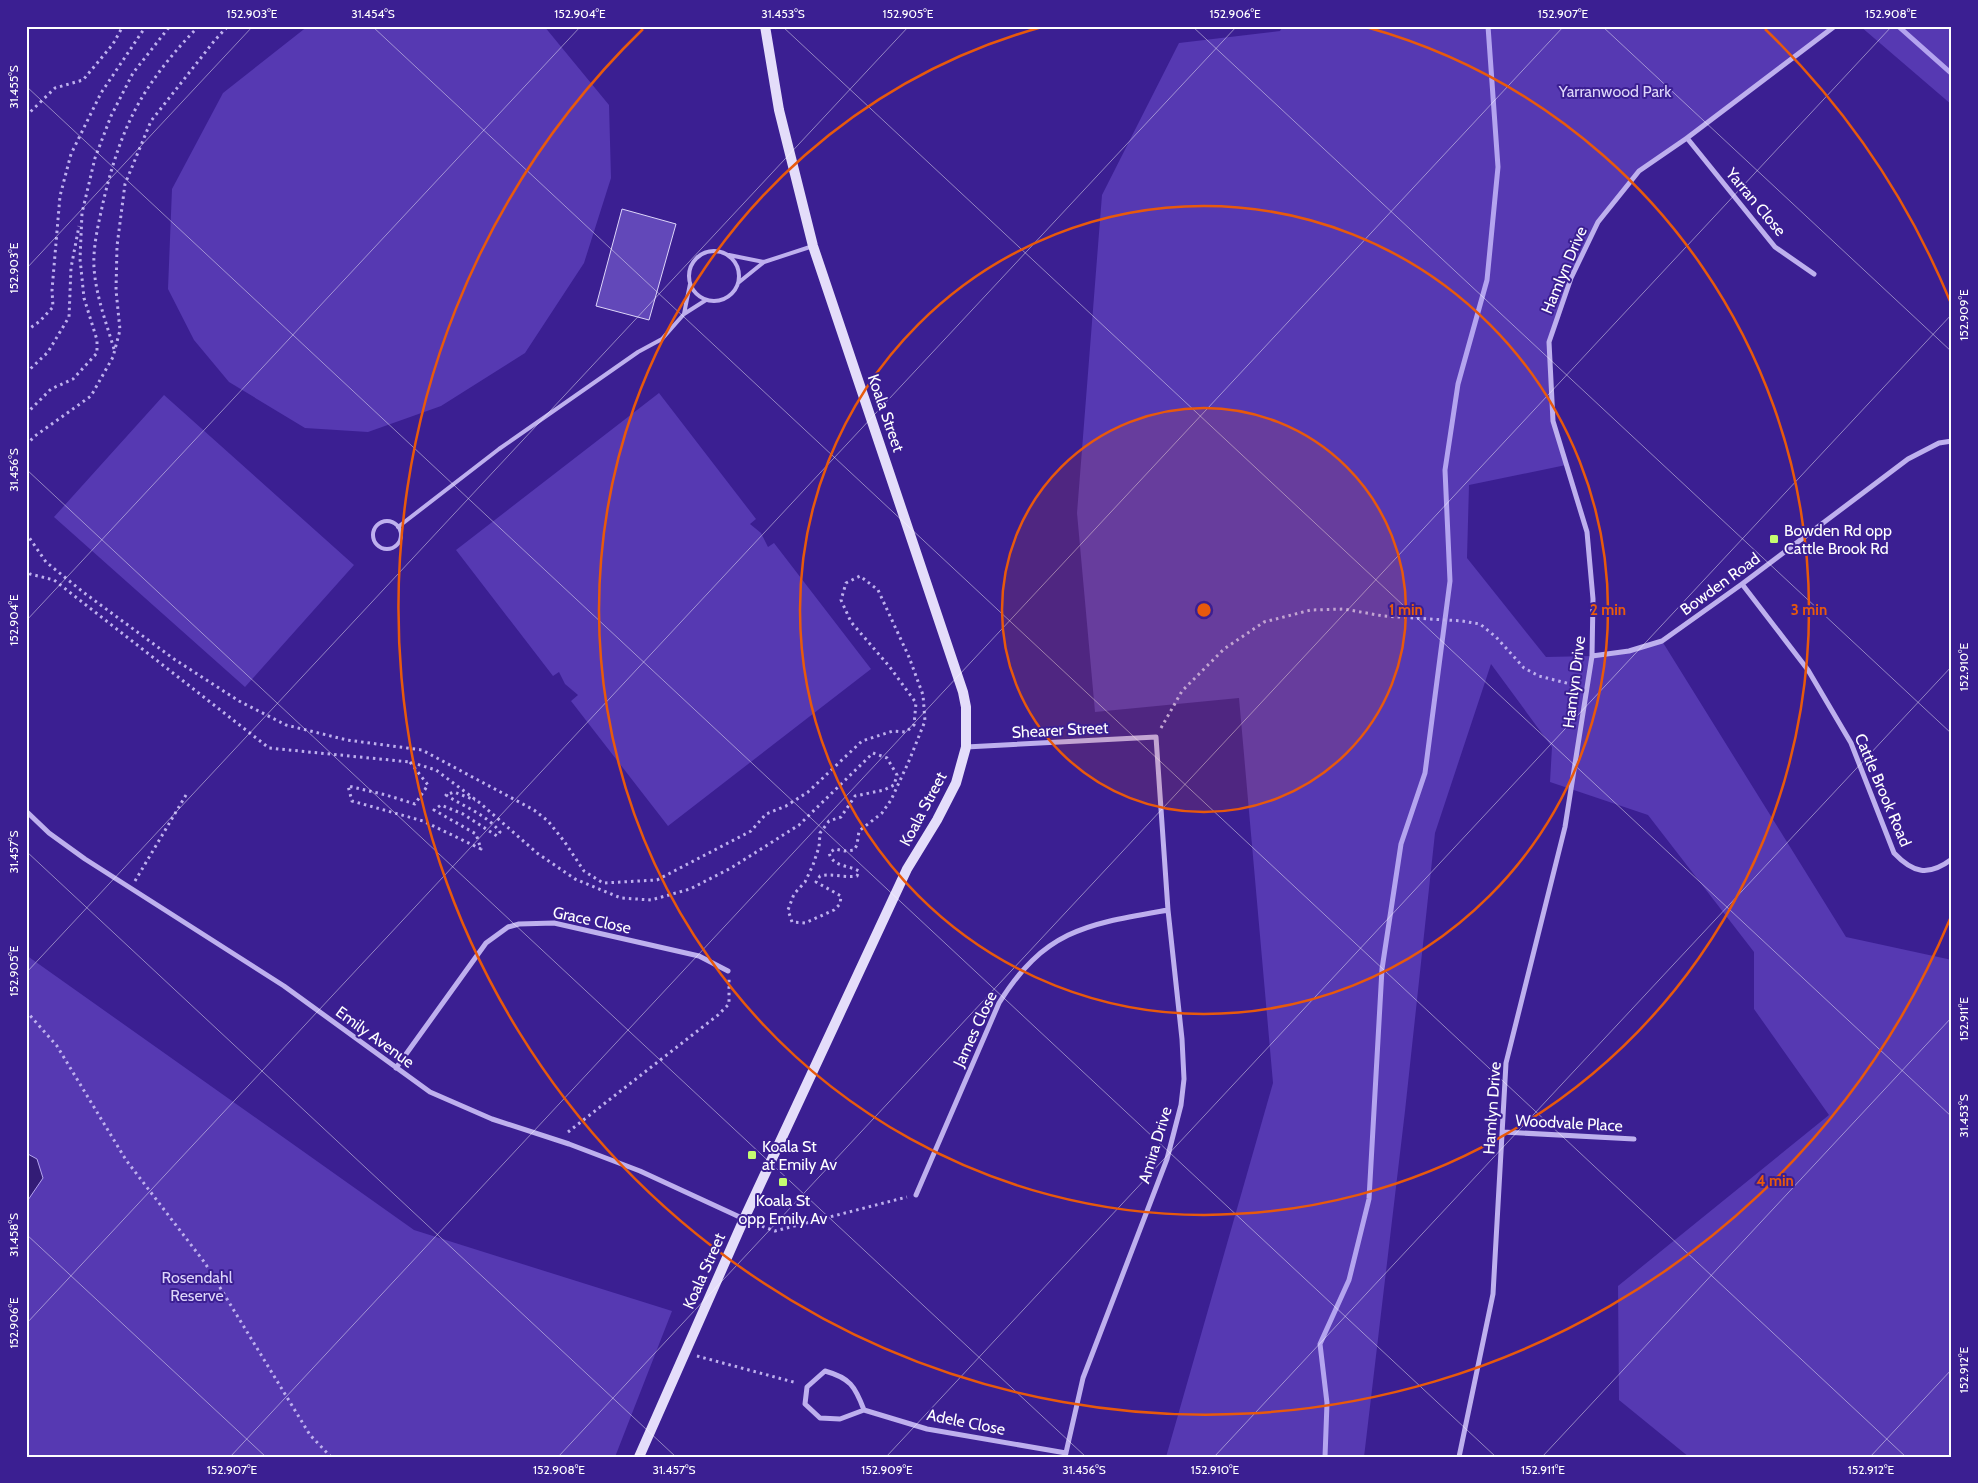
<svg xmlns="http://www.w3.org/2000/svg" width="1978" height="1483" font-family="Cabin,sans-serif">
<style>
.green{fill:#5639b2}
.water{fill:#331c76;stroke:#b4a4ef}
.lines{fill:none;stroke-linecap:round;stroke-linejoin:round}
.stream{stroke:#b4a4ef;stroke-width:5}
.building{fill:#6248b9;stroke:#ded6fa}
.path{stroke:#beb0ee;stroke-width:3;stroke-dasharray:2.5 4;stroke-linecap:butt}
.lane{stroke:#beb0ee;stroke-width:4}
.street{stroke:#beb0ee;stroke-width:5}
.secondary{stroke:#e4ddfa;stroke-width:10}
.ticks{fill:none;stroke:#fff;stroke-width:1;stroke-opacity:0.45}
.ring{fill:none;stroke:#e8590c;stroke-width:2.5}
.poi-dot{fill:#c5fc70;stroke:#3b1f92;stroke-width:2}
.labels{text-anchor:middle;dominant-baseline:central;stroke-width:4;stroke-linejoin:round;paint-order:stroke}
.park-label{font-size:16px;fill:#ded6fa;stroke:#3b1f92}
.street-label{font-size:16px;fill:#fff;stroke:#3b1f92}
.poi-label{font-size:16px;fill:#fff;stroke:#3b1f92;text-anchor:start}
.centre{fill:#e8590c;stroke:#3b1f92;stroke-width:2.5}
.ring-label{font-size:15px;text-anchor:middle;font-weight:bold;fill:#e8590c;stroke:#3b1f92;stroke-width:4;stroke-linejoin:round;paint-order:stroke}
.neatline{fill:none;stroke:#fff;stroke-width:2}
.ticks-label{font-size:12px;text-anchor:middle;fill:#fff}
</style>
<rect width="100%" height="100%" fill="#3b1f92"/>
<path class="green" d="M308,26h236l65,79 2,73 -27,85 -59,90 -84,53 -73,26 -63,-4 -76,-46 -35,-42 -26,-51 4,-100 51,-96z
M1283,26h552l-196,145 -41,51 -27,56 -22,64 4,79 13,44 -97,20 -2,73 79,99 46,-1 37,-5 33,-10 184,296 106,23v497h-263l-70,-57 -1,-114 211,-171 -75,-106v-57l-106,-137 -98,-33 2,-35 -61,-83 -56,169 -30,278 -41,346h-198l107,-374 -34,-385 -144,14 -18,-199 25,-318 77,-152 101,-12z
M1860,26h92v79z
M659,393l97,126 -6,5 11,9 7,14 6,-4 97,126 -203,157 -97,-125 7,-6 -13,-11 -6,-12 -6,4 -97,-126z
M164,395l190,170 -109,122 -191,-170z
M26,955l388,275 258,81 -57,146h-589z"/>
<path class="water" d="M26,1153l11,6 6,19 -17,25z"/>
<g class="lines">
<path class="stream" d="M1898,26l54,48
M1325,1457l2,-54 -7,-59 29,-64 20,-81 13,-230 19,-125 24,-71 25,-192 -5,-111 13,-86 29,-104 11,-113 -10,-141"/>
</g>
<path class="building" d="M622,209l54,15 -27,96 -53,-14z"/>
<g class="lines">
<path class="path" d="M26,116l29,-28 28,-8 30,-36 10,-18
M26,331l14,-10 13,-14 -1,-17 8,-94 11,-42 30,-61 45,-67
M114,349c-8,-27 -18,-53 -20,-81 -1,-19 3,-38 7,-56 7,-33 17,-68 32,-98 15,-31 42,-64 66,-88
M26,373l22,-21 21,-35 2,-49 8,-42
M26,414l25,-25 22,-10 24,-26v-13l-13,-42 -4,-39 2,-46 13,-55 16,-42 22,-43 37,-47
M26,445l9,-9 56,-40 22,-39 7,-27 -4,-40 1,-44 8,-62 26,-63 64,-81 13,-14
M26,533l20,29 37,30 91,67 65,42 47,24 61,15 75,10 112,60 14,11 16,20 20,30 19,12 54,-3 94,-49 15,-17 20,-8 22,-14 54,-51 31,-10 13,1 8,-7 2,-22 -27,-37 -38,-44 -10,-22 5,-17 14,-7 18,14 31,67 14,38 2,26 -16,40 -18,39 -9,13 -23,18 -2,14 -3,5 -9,1 -10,-2 -6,4c4,14 19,12 30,18l-2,5c-14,2 -25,-3 -37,0l-4,6 25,14 -1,8 -6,6 -29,13 -13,-1 -4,-12 6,-16 11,-12 8,-17 6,-18 1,-14 9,-12 12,-4 14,-21 29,-6 10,-5 3,-10 -10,-17 -14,-5 -74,72 -68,43 -41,21 -39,11 -30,-2 -46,-19 -38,-26 -57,-50 -44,-33 -26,-8 -141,-14 -215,-168 -24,-6 -4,-4
M1161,728l21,-37 42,-42 40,-27 47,-12 33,-1 39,7 79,5 18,3 16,13 28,31 15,8 39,10
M410,762l18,23 -13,19 -29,-9 -38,-9 4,15 71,20 58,28 -5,-15 -42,-24 7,-5 22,9 34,22 3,-4c-14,-18 -36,-25 -54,-37l8,-3 21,8
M135,881l51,-86
M26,1011l31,35 69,114 79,103 105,172 21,22
M568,1132l150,-117 11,-11v-25
M756,1224l19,7 132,-34
M697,1356l100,27"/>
<path class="lane" d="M689 276a25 25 0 1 1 50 0a25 25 0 1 1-50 0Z
M729,255l35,7
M738,283l26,-21 49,-16
M684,314l6,-30
M373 535a14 14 0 1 1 28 0a14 14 0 1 1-28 0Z
M398,527l101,-78 139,-97 24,-13 22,-25 22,-14"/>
<path class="street" d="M1687,138l88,109 39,27
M1742,584l66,86 43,73 43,110c19,20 34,24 58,6
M1592,656l37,-5 33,-10 80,-57 166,-125 31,-16 13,-2
M966,747l190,-10 12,173 14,129 2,40 -3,26 -14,54 -84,219 -18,79
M26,811l23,22 36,26 199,127 146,106 62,27 77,25 71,27 104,48
M396,1068l90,-125 22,-16 11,-3 35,-1 145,33 29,15
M1503,1132l131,7
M916,1195l83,-192c46,-74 89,-79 169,-93
M864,1410c-9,-24 -14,-32 -39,-39l-18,16 -2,17 15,14 20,1 24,-9 63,19 139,24
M1459,1457l34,-163 13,-231 59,-236 27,-171 1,-57 -6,-67 -34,-111 -4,-79 22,-64 27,-56 41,-51 48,-33 148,-112"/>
<path class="secondary" d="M639,1457l105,-238 163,-350 30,-49 19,-37 10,-36v-40l-3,-15 -150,-446 -34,-136 -14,-84"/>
</g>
<path class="ticks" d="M372,26l1534,1431M782,26l1170,1091M1192,26l760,708M1602,26l350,326M26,86l1470,1371M26,269l227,-243M26,469l1060,988M26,621l555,-595M26,851l650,606M26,973l883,-947M26,1234l240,223M26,1324l1211,-1298M230,1457l1334,-1431M558,1457l1334,-1431M886,1457l1066,-1143M1214,1457l738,-791M1542,1457l410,-440M1870,1457l82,-88"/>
<circle cx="1204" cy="610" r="202" fill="#e8590c" fill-opacity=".12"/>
<g class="ring">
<circle cx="1204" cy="610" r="202"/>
<circle cx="1204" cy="610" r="404"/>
<path d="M1366 27A605 605 0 1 1 1042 27"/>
<path d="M1950 919A807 807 0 1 1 643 29M1765 29A807 807 0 0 1 1950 301"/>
</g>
<g class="poi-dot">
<rect x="1769" y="534" width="10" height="10" rx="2.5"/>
<rect x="747" y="1150" width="10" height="10" rx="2.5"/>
<rect x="778" y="1177" width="10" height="10" rx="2.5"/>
</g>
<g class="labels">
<g class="park-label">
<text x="1615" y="91">Yarranwood Park</text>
<text x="197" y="1277">Rosendahl<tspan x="197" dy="18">Reserve</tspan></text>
</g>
<g class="street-label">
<text transform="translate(1756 202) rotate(50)">Yarran Close</text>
<text transform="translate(1564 270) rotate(-67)">Hamlyn Drive</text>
<text transform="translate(886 413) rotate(71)">Koala Street</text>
<text transform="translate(1720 584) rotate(-36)">Bowden Road</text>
<text transform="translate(1574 682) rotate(-83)">Hamlyn Drive</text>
<text transform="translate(1060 730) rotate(-3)">Shearer Street</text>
<text transform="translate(1883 790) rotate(67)">Cattle Brook Road</text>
<text transform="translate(923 809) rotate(-62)">Koala Street</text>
<text transform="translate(592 920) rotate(12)">Grace Close</text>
<text transform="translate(975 1029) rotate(-65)">James Close</text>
<text transform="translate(375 1037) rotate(36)">Emily Avenue</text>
<text transform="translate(1492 1108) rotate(-86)">Hamlyn Drive</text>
<text transform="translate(1569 1123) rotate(3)">Woodvale Place</text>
<text transform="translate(1155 1145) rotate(-73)">Amira Drive</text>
<text transform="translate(704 1271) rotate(-66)">Koala Street</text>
<text transform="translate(966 1422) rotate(11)">Adele Close</text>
</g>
<g class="poi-label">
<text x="1784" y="530">Bowden Rd opp<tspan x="1784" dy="18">Cattle Brook Rd</tspan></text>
<text x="762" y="1146">Koala St<tspan x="762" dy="18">at Emily Av</tspan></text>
<text x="783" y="1200" text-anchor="middle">Koala St<tspan x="783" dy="18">opp Emily Av</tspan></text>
</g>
</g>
<circle cx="1204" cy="610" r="8" class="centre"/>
<g class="ring-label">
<text x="1406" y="615">1 min</text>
<text x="1608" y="615">2 min</text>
<text x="1809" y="615">3 min</text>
<text x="1775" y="1186">4 min</text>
</g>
<rect width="1978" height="1483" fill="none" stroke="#3b1f92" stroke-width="55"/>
<rect x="28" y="28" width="1922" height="1428" class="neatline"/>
<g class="ticks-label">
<text x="252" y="18">152.903°E</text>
<text x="373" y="18">31.454°S</text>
<text x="580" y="18">152.904°E</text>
<text x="783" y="18">31.453°S</text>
<text x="908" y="18">152.905°E</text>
<text x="1235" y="18">152.906°E</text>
<text x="1563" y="18">152.907°E</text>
<text x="1891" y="18">152.908°E</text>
<text transform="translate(14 87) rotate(-90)" y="4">31.455°S</text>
<text transform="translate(14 268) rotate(-90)" y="4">152.903°E</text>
<text transform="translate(1964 315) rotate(-90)" y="4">152.909°E</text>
<text transform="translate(14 470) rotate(-90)" y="4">31.456°S</text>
<text transform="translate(14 620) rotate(-90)" y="4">152.904°E</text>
<text transform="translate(1964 667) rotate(-90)" y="4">152.910°E</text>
<text transform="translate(14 852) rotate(-90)" y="4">31.457°S</text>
<text transform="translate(14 971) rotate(-90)" y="4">152.905°E</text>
<text transform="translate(1964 1019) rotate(-90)" y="4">152.911°E</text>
<text transform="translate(1964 1116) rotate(-90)" y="4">31.453°S</text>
<text transform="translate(14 1235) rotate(-90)" y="4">31.458°S</text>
<text transform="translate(14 1323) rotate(-90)" y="4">152.906°E</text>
<text transform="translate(1964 1370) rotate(-90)" y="4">152.912°E</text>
<text x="232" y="1474">152.907°E</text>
<text x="559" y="1474">152.908°E</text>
<text x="674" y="1474">31.457°S</text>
<text x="887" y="1474">152.909°E</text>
<text x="1084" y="1474">31.456°S</text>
<text x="1215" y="1474">152.910°E</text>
<text x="1543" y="1474">152.911°E</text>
<text x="1871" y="1474">152.912°E</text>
</g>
</svg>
